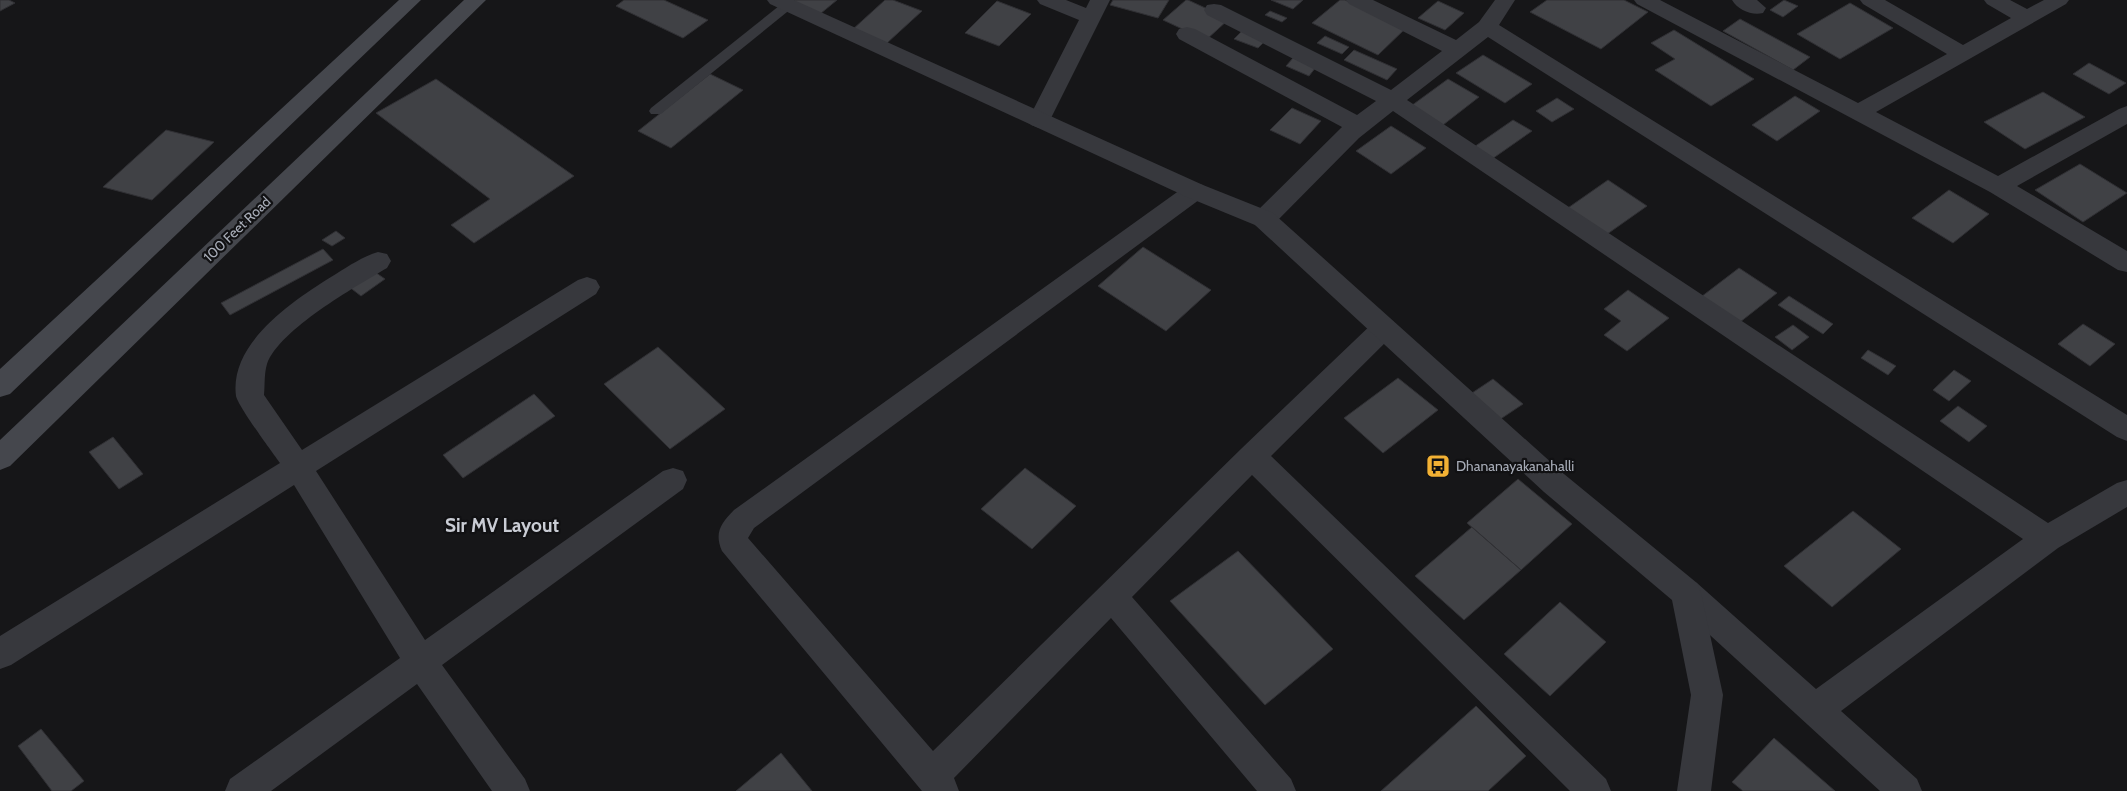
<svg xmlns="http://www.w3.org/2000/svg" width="2127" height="791" font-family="Cabin,sans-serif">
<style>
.building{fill:#404145;stroke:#303034}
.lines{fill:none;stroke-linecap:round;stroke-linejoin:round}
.service{fill:#37383d;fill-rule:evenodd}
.minor{fill:#37383d;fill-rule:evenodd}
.tertiary{fill:#37383d;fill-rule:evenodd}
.secondary{fill:#45474d;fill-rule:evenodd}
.labels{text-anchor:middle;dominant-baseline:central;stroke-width:4.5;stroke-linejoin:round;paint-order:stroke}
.street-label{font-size:14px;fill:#a8adb8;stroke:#111113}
.poi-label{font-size:14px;fill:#a8adb8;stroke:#111113;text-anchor:start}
.district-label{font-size:19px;font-weight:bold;fill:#c9ccd4;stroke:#111113}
</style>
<rect width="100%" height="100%" fill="#161618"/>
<path class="building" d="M0,0h9l6,3 -15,8z
M624,0h40l44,20 -25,18 -67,-32z
M795,0h42l-17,14 -27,-12z
M885,0h8l29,11 -35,32 -35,-13z
M1113,0h56l-11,18 -48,-13z
M1186,0h2l41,19 -23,21 -43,-20z
M1271,0h32l-10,9z
M1340,0h5l61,28 -28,27 -66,-32z
M1547,0h77l24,12 -47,37 -71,-37z
M1784,0l14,6 -15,11 -13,-7z
M997,1l34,13 -32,32 -34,-13z
M1438,1l26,12 -19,17 -27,-12z
M1850,3l43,25 -53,31 -43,-25z
M1270,11l17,7 -5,4 -17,-7z
M1740,19l70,38 -17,13 -70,-39z
M1244,29l23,10 -9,9 -24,-9z
M1674,30l80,49 -43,27 -56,-36 20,-11 -24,-16z
M1325,36l24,11 -7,7 -25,-11z
M1354,50l43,19 -10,11 -43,-20z
M1483,55l49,29 -27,19 -49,-30z
M1293,58l23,9 -7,9 -23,-10z
M2089,63l37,20 -17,11 -36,-20z
M710,74l33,16 -72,58 -33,-17z
M436,79l138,97 -100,67 -23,-18 39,-26 -114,-86z
M1448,79l31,18 -36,28 -32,-19z
M2043,92l42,25 -60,32 -41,-27z
M1795,96l25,15 -43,30 -25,-16z
M1557,98l17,11 -22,13 -16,-11z
M1292,108l29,13 -21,23 -30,-14z
M1513,120l19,11 -40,28 -18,-12z
M1391,126l35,22 -35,26 -35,-23z
M166,130l48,12 -62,58 -49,-13z
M2080,164l47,29 -44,29 -48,-32z
M1608,180l39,26 -44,31 -38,-27z
M1949,190l40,24 -36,29 -41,-25z
M336,231l9,7 -13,8 -10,-6z
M1143,247l68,43 -45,41 -68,-45z
M323,249l10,11 -103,55 -9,-12z
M1739,268l38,25 -42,33 -38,-26z
M372,270l13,9 -24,17 -13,-10z
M1628,290l41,28 -42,33 -23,-16 17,-14 -17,-12z
M1789,296l44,28 -10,10 -45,-29z
M2083,324l32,20 -25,22 -32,-22z
M1793,325l16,12 -17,13 -17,-13z
M658,347l67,62 -55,40 -66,-65z
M1868,350l28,16 -8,9 -27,-17z
M1954,370l17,11 -22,20 -16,-11z
M1398,378l40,32 -55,43 -39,-35z
M1493,379l30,25 -30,20 -21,-31z
M534,394l21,22 -92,62 -20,-23z
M1958,406l29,20 -18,16 -29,-21z
M113,437l30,37 -24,15 -30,-37z
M1025,468l51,38 -44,43 -51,-40z
M1518,479l54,45 -51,46 -54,-47z
M1853,511l48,38 -69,58 -48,-41z
M1472,527l49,43 -57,50 -49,-44z
M1238,551l95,98 -68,56 -95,-104z
M1560,602l46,40 -56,54 -46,-42z
M1476,706l50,50 -38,35h-107z
M41,729l43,52 -13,10h-19l-34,-45z
M1774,738l61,53h-92l-11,-9z
M781,753l31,38h-76z"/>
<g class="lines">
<path class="service" d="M788,1l6,4 -2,3 -131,106h-10l-2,-3 2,-3 133,-106z"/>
<path class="minor" d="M1037,0h29l20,8 4,-8h20l-60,120 -3,5 -8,3 -8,-3 -3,-5 51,-100 -39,-16z
M1346,0h27l83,40 23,-18 16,-22h20l-16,25 628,390v26l-10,-4 -629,-400 -81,63 641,423 69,-40 10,-3v27l-69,41 -217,163 76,68 5,12h-42l-205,-188 -4,-10 4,-10 11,-4 11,4 119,106 207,-150 -630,-428 -34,27 -86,87 -9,3 -9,-3 -3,-6 3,-6 87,-86 -163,-88 -3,-5 3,-5 8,-2 8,2 162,86 19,-14 -169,-86 -3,-5 3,-5 7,-1 7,1 170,85 51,-39 -93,-47z
M1634,0h26l198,103 89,-49 -84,-50 -3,-4h25l78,45 48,-27 -24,-14 -3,-4h26l17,9 17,-9h25l-3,4 -190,108 122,64 121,-67 8,-3v18l-110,62 110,65v21l-9,-2 -128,-78 -353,-188z
M1732,0h25l9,8 -3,5c-11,3 -25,-3 -31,-13z
M1195,183l8,2 4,6 -4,6 -449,331 -6,10 185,213 309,-303 133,-127 9,-3 9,3 4,7 -4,7 -122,121 335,323 5,12h-41l-318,-316 -120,122 159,182 5,12h-39l-146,-173 -157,160 5,13h-37l-200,-240c-8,-18 -1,-28 12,-41l453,-325z
M378,252l9,2 4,7 -4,7c-32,19 -107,61 -120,96 -3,10 -2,21 -3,31l38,55 276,-170 9,-3 9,3 4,7 -4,7 -280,177 109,169 238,-169 10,-3 10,3 4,9 -4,9 -241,176 83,114 5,12h-38l-75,-107 -146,107h-46l5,-12 170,-121 -106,-173 -283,180 -11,4v-33l280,-173c-8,-11 -42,-57 -44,-67 -7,-53 57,-95 95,-119 15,-9 30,-20 47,-25z"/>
<path class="tertiary" d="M767,0h27l409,185 70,28 291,261 133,109 4,10 22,102 -12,96h-34l14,-96 -19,-95 -128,-108 -289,-267 -68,-28 -417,-193z"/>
<path class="secondary" d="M399,0h22l-411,394 -10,3v-28z
M464,0h22l-476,466 -10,4v-30z"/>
</g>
<defs>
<g id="bus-square" transform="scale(1.25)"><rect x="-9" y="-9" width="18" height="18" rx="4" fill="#f2b134" stroke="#111113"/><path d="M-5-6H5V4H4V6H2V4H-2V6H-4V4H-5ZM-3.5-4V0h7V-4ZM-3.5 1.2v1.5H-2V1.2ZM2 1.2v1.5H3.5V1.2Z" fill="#111"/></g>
</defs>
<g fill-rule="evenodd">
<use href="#bus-square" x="1438" y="466"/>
</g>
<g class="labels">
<g class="street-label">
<text transform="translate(237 229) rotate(-44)">100 Feet Road</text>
</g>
<g class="poi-label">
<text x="1456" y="466">Dhananayakanahalli</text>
</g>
<g class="district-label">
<text x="502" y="525">Sir MV Layout</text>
</g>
</g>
</svg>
